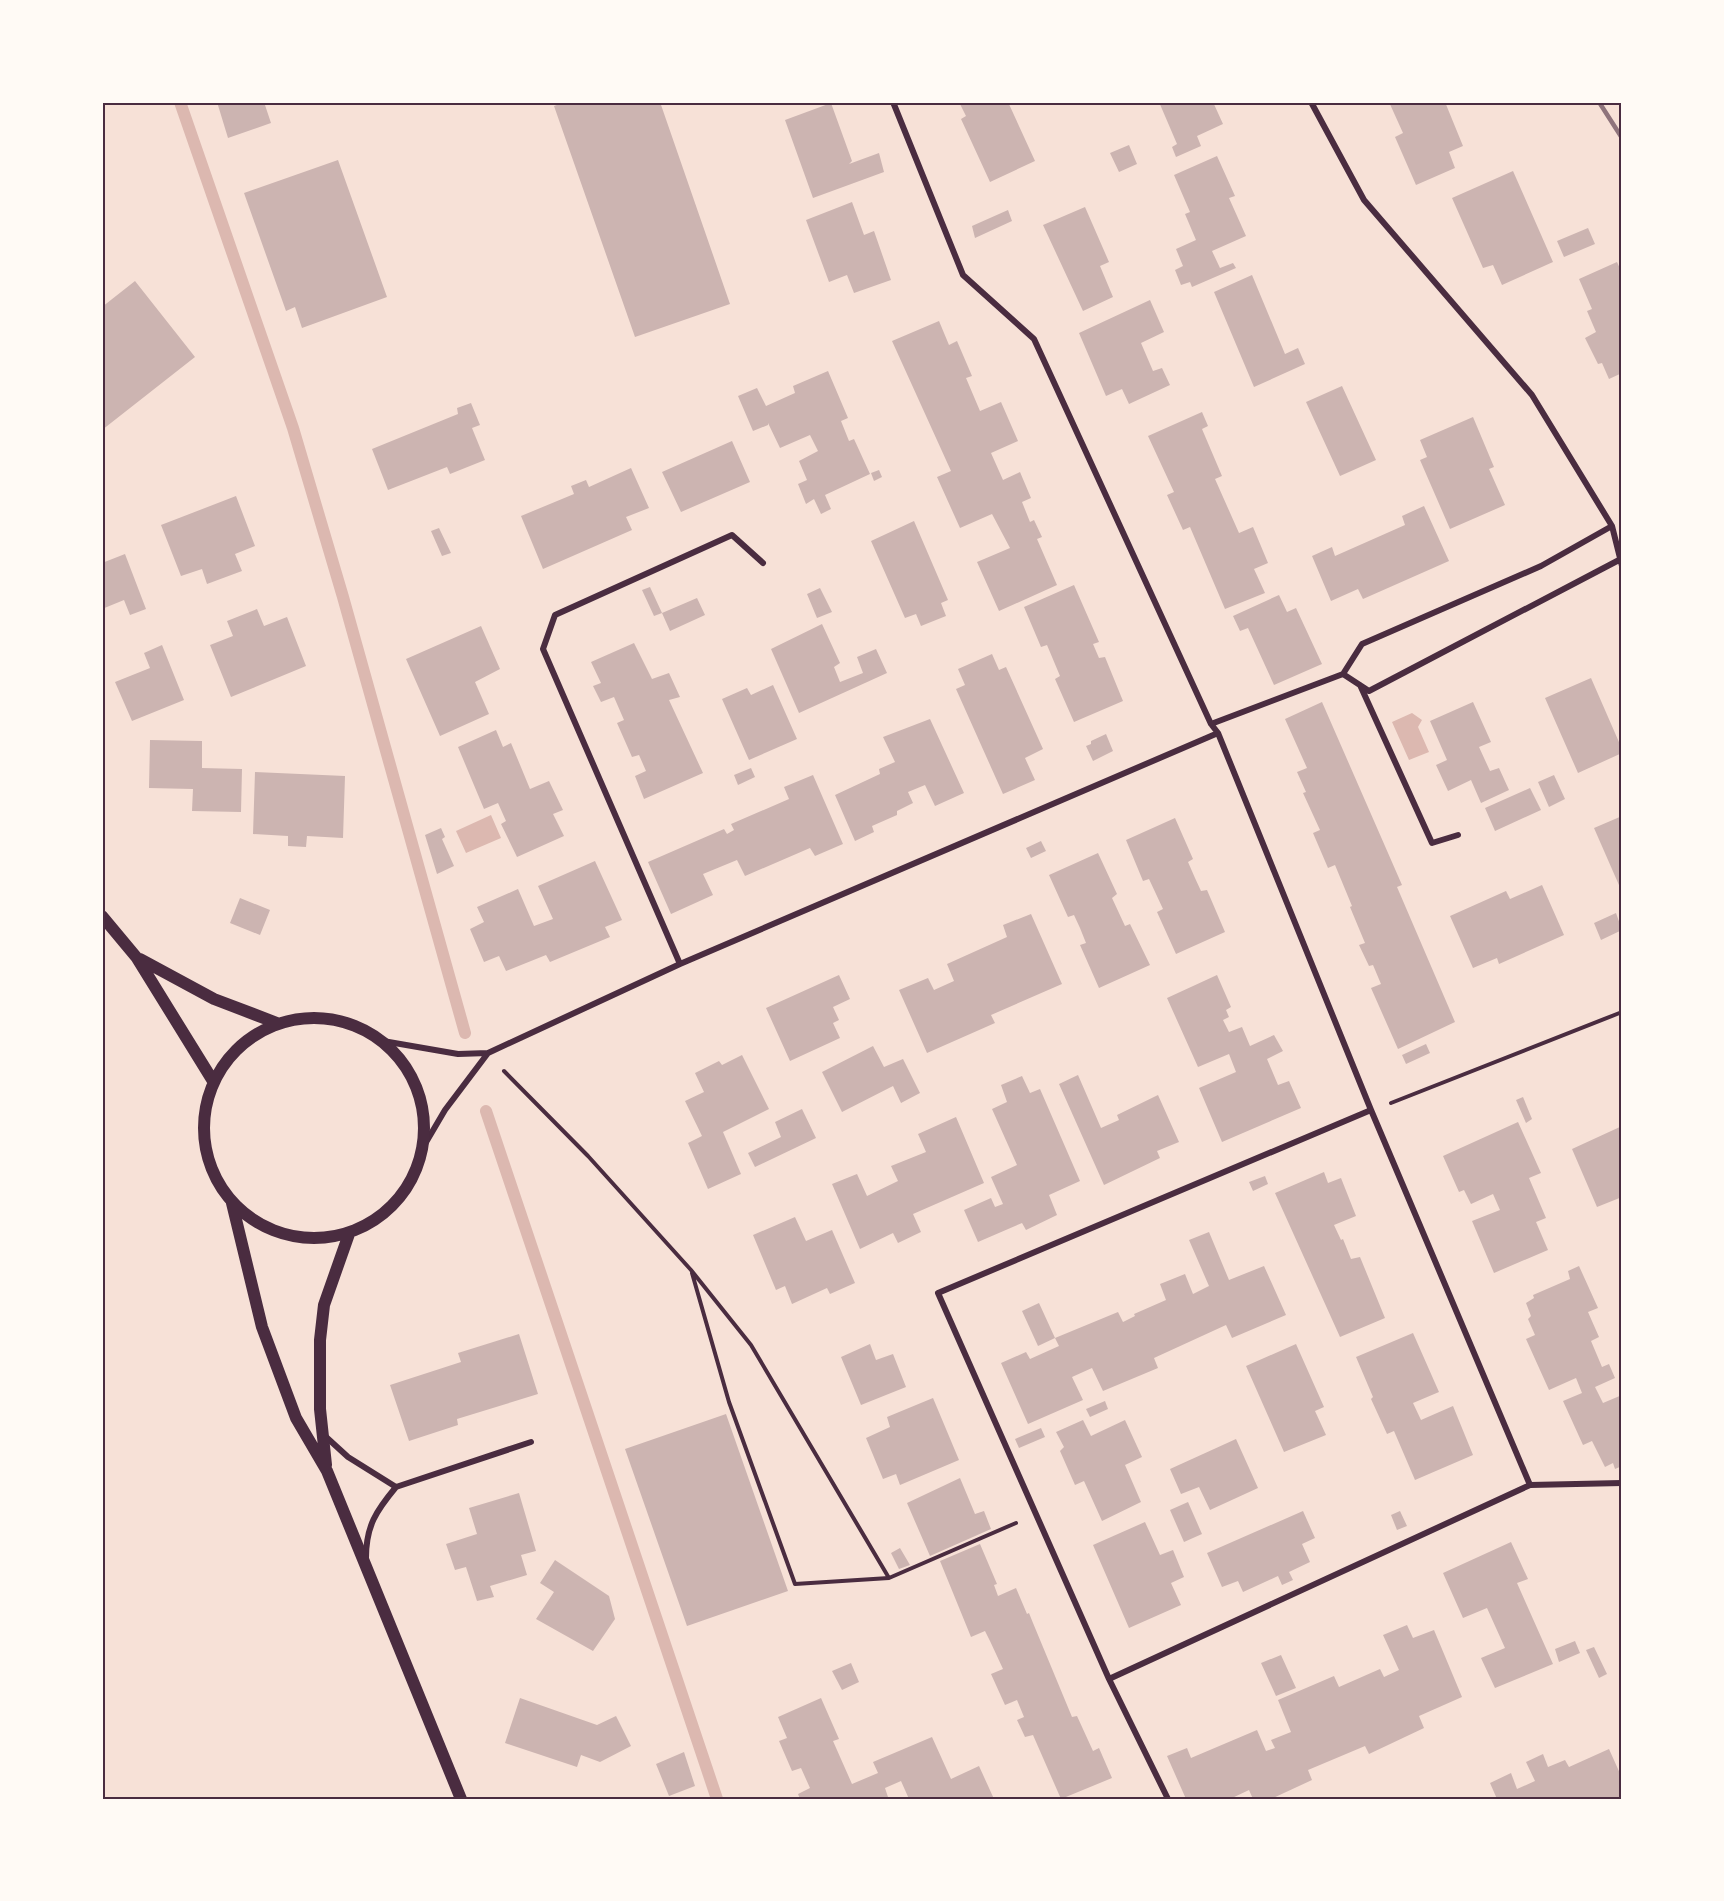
<svg xmlns="http://www.w3.org/2000/svg" width="1724" height="1901" font-family="Jost,sans-serif">
<style>
.water{fill:#dcb8b0}
.lines{fill:none;stroke-linecap:round;stroke-linejoin:round}
.stream{stroke:#dcb8b0;stroke-width:12}
.building{fill:#ccb4b1}
.path{stroke:#4a2c40;stroke-width:4}
.minor{stroke:#4a2c40;stroke-width:6}
.secondary{stroke:#4a2c40;stroke-width:12}
.rail{stroke:#8f747c;stroke-width:4.5}
.neatline{fill:none;stroke:#4a2c40;stroke-width:2}
</style>
<rect width="100%" height="100%" fill="#f7e1d7"/>
<path class="water" d="M1412,713l10,7 -4,7 11,25 -20,8 -17,-38z
M491,815l10,23 -35,15 -10,-22z"/>
<g class="lines">
<path class="stream" d="M180,102l113,326 50,169 122,436
M486,1111l231,688"/>
</g>
<path class="building" d="M217,102h47l7,21 -43,15z
M565,102h95l70,202 -95,33 -81,-231z
M959,102h49l27,59 -45,21 -29,-63 5,-3z
M1159,102h54l10,22 -26,12 4,10 -25,11 -4,-10 5,-3z
M1389,102h56l18,44 -14,6 6,16 -39,17 -21,-48 8,-4z
M831,103l21,58 -3,3 30,-11 5,19 -71,26 -28,-78z
M1129,145l8,19 -18,8 -9,-19z
M1217,156l18,40 -6,2 17,38 -34,15 8,17 13,-5 3,5 -44,19 -2,-5 -9,3 -6,-15 8,-4 -7,-17 20,-9 -11,-26 5,-2 -16,-37z
M338,160l49,137 -85,31 -7,-21 -9,4 -42,-118z
M1513,171l40,91 -51,23 -9,-20 -10,3 -31,-70z
M852,202l12,33 10,-4 17,49 -37,13 -7,-18 -18,7 -23,-62z
M1085,207l24,55 -9,4 13,31 -30,14 -40,-86z
M1008,210l4,11 -37,17 -3,-12z
M1588,228l7,16 -31,13 -7,-16z
M1617,262l5,11v100l-13,6 -7,-16 -4,1 -13,-26 11,-6 -9,-21 5,-2 -13,-30z
M1252,275l33,79 13,-6 7,16 -51,23 -40,-95z
M135,281l60,76 -93,73v-123z
M1150,300l14,32 -23,11 12,28 9,-3 8,17 -41,19 -7,-15 -16,7 -27,-63z
M939,321l10,24 8,-4 15,35 -6,2 14,33 21,-9 17,39 -27,12 12,27 17,-8 11,26 -9,4 8,20 4,-2 8,17 -5,2 20,46 -58,26 -22,-49 33,-14 -18,-34 -32,14 -23,-51 14,-6 -59,-130z
M828,371l20,47 -7,3 8,20 5,-2 16,35 -45,21 6,14 -10,5 -7,-15 -8,5 -8,-20 9,-4 -8,-19 19,-10 -8,-16 -30,13 -12,-25v2l-15,6 -15,-35 19,-8 9,18 29,-13 -2,-7z
M1342,386l34,74 -36,16 -34,-74z
M471,403l9,22 -8,3 13,32 -35,14 -3,-7 -59,23 -16,-41 86,-35 -1,-6z
M1202,412l6,14 -6,3 20,47 -7,3 24,54 14,-6 15,36 -14,6 11,24 -40,16 -35,-82 -7,3 -16,-35 7,-3 -26,-56z
M1473,417l21,50 -5,2 16,36 -55,24 -30,-69 7,-3 -7,-17z
M732,441l18,41 -69,30 -19,-40z
M631,468l18,40 -23,9 6,13 -89,39 -22,-53 53,-22 -3,-8 15,-6 3,7z
M879,470l3,7 -8,4 -3,-8z
M236,496l19,50 -20,8 7,17 -35,13 -5,-15 -21,7 -20,-51z
M1424,506l25,55 -86,38 -5,-10 -27,12 -19,-45 20,-9 3,9 70,-31 -3,-9z
M914,521l34,79 -7,3 5,13 -25,10 -5,-12 -11,4 -34,-77z
M439,528l12,25 -9,3 -11,-25z
M125,554l21,55 -16,6 -6,-15 -22,9v-46z
M1074,585l25,57 -6,2 6,14 6,-1 18,44 -49,21 -19,-43 5,-3 -13,-31 -6,2 -17,-40z
M650,587l12,26 -8,3 -12,-26z
M820,588l12,24 -15,6 -10,-24z
M1279,595l8,17 9,-4 26,56 -48,21 -26,-57 -8,3 -7,-15z
M697,598l8,17 -35,16 -8,-18z
M257,609l7,17 23,-9 19,49 -75,31 -21,-52 23,-9 -6,-15z
M822,624l18,39 -6,4 6,15 23,-9 -6,-16 19,-8 11,24 -88,40 -28,-64z
M481,626l19,43 -25,13 14,32 -49,22 -34,-77z
M634,643l18,36 17,-6 11,24 -11,3 34,73 -59,26 -9,-23 11,-5 -7,-16 -7,2 -15,-34 7,-3 -10,-23 -13,5 -8,-16 8,-3 -10,-21z
M162,645l22,55 -52,21 -17,-39 35,-14 -6,-15z
M992,654l7,16 7,-3 37,82 -18,9 10,22 -32,14 -47,-105 9,-4 -7,-16z
M1591,678l31,71v4l-44,20 -33,-75z
M773,685l24,54 -48,21 -27,-61 25,-11 4,7z
M1322,702l80,183 -5,2 58,135 -57,27 -27,-61 10,-4 -8,-19 -4,1 -10,-21 6,-2 -15,-36 2,-1 -17,-41 -7,3 -15,-35 7,-3 -17,-37 3,-1 -9,-20 10,-4 -22,-49z
M1473,702l18,40 -12,5 11,24 9,-3 10,22 -28,13 -10,-23 -23,11 -12,-26 11,-5 -17,-39z
M930,719l34,74 -29,13 -10,-21 -17,7 5,11 -16,8v4l-25,11 2,6 -19,9 -20,-46 45,-21 -1,-5 16,-7 -12,-25z
M496,730l7,17 8,-4 19,46 19,-8 14,29 -10,4 11,22 -47,21 -16,-33 5,-3 -8,-18 -14,6 -26,-62z
M1106,734l7,17 -20,10 -7,-15 5,-2v-3z
M150,740l52,1v27l40,1 -1,43 -49,-1 1,-22 -44,-1z
M751,768l4,9 -17,8 -4,-10z
M255,772l90,4 -2,62 -36,-2 -1,11 -18,-1v-10l-35,-2z
M813,775l30,69 -28,12 -5,-8 -65,28 -8,-16 -34,14 10,21 -42,19 -23,-52 76,-33 3,5 7,-4 -3,-6 58,-25 -5,-12z
M1554,775l11,24 -16,8 -11,-25z
M1530,788l11,22 -46,21 -10,-23z
M1622,816v76l-28,-64z
M1175,818l18,41 -5,3 7,16 6,13 6,-1 18,42 -49,22 -19,-42 6,-3 -14,-30 -6,2 -17,-41z
M441,828l4,9 -3,2 12,27 -17,8 -12,-39z
M1041,841l5,10 -15,7 -5,-10z
M1098,853l19,41 -5,4 13,28 5,-2 20,41 -51,23 -19,-43 6,-2 -6,-15 -6,-13 -6,2 -19,-42z
M595,861l27,59 -17,7 5,10 -60,25 -4,-7 -40,16 -7,-15 -15,6 -14,-33 14,-7 -7,-15 41,-18 16,37 19,-7 -15,-33z
M1542,885l22,50 -65,29 -2,-6 -24,10 -23,-52 56,-25 4,8z
M240,898l30,12 -10,25 -30,-12z
M1616,913l6,17 -21,10 -7,-17z
M1031,914l31,70 -71,31 4,8 -68,30 -28,-63 29,-12 6,12 20,-9 -7,-17 60,-27 -4,-12z
M839,975l11,24 -17,8 6,13 -6,3 7,15 -50,23 -24,-53z
M1217,975l14,32 -5,3 3,7 -6,3 6,12 13,-5 8,19 24,-11 9,16 -16,8 11,26 11,-4 12,27 -79,34 -23,-54 37,-16 -7,-18 -31,13 -31,-69z
M1426,1044l4,9 -24,11 -4,-9z
M873,1046l11,21 19,-8 17,34 -19,10 -8,-17 -51,26 -20,-40z
M742,1055l27,54 -46,23 18,42 -33,15 -20,-46 14,-7 -17,-35 19,-9 -9,-19 24,-12 3,4z
M1078,1075l23,53 18,-8 -2,-5 41,-20 21,47 -22,9 3,7 -56,27 -45,-101z
M1022,1076l8,17 10,-4 40,92 -31,14 8,20 -31,15 -4,-7 -44,19 -14,-32 27,-12 4,9 8,-3 -12,-27 26,-12 -25,-56 15,-7 -6,-17z
M1523,1097l9,22 -6,4 -10,-23z
M802,1109l14,29 -61,29 -7,-14 33,-16 -6,-15z
M956,1117l28,66 -71,31 8,18 -23,11 -5,-10 -33,16 -28,-65 25,-10 10,22 31,-15 -7,-15 35,-14 -8,-18z
M1518,1122l23,51 -12,5 17,40 -10,4 12,28 -54,23 -22,-52 28,-11 -7,-16 -22,10 -7,-14 -5,2 -16,-36z
M1622,1126v71l-25,10 -25,-58z
M1324,1172l4,11 13,-5 15,38 -22,9 7,15 2,-1 8,20 9,-2 25,61 -45,19 -65,-144z
M1265,1176l3,8 -15,7 -4,-9z
M795,1217l11,24 26,-11 23,53 -25,11 -3,-6 -35,16 -7,-18 -9,4 -23,-55z
M1209,1232l20,48 35,-14 22,49 -54,23 -6,-13 -72,33 4,10 -55,23 -11,-23 -20,9 11,23 -55,24 -27,-61 25,-11 4,7 29,-13 -4,-8 63,-26 5,10 12,-6 -1,-2 32,-14 -6,-16 25,-10 8,20 16,-8 -20,-46z
M1579,1266l19,42 -10,4 11,25 -8,4 11,26 7,-3 6,14 -20,9 8,16 19,-8v71l-7,3 -2,-6 -8,4 -13,-26 -9,4 -20,-44 19,-8 -6,-15 -27,12 -23,-51 9,-4 -7,-16 3,-3 -5,-13 8,-5 -1,-3 37,-16 -2,-8z
M1039,1303l16,35 -17,8 -16,-35z
M1413,1333l26,59 -26,11 8,17 32,-14 20,49 -58,25 -21,-49 -7,3 -16,-35 2,-2 -17,-40z
M519,1334l19,60 -81,25 1,6 -49,16 -19,-56 71,-23 -3,-9z
M870,1344l6,16 17,-6 13,33 -45,18 -20,-48z
M1296,1344l28,63 -9,4 11,24 -42,17 -38,-86z
M933,1398l26,62 -59,25 -4,-11 -13,5 -17,-41 24,-11 -3,-10z
M1105,1401l3,8 -18,8 -4,-8z
M726,1414l62,177 -101,35 -62,-177z
M1083,1420l8,16 34,-16 17,37 -17,8 16,37 -39,19 -18,-40 -9,4 -15,-34 4,-4 -8,-15z
M1041,1428l4,9 -26,11 -4,-9z
M1236,1439l22,49 -48,22 -11,-23 -18,7 -11,-25z
M960,1478l15,36 9,-3 7,18 -61,27 -23,-53z
M519,1493l17,58 -15,4 6,20 -37,11 4,11 -17,4 -11,-34 -11,3 -9,-26 31,-10 -8,-26z
M1188,1502l14,32 -18,8 -14,-32z
M1303,1511l12,27 -13,6 8,18 -21,10 4,8 -11,5 -4,-9 -35,16 -5,-11 -16,6 -15,-34z
M1400,1511l7,15 -10,4 -6,-15z
M1145,1522l15,33 13,-5 11,27 -13,6 10,22 -52,23 -36,-83z
M1511,1542l17,37 -11,4 36,81 -58,24 -14,-30 24,-10 -18,-40 -24,10 -20,-45z
M980,1544l17,40 -3,1 4,11 18,-8 11,26 2,-1 4,10 39,94 5,-1 16,35 6,-3 13,30 -51,21 -28,-64 -8,2 -8,-17 7,-3 -7,-17 -12,5 -14,-31 12,-5 -13,-28 -5,-10 -14,6 -31,-76z
M900,1548l10,17 -11,4 -8,-16z
M555,1560l54,36 6,23 -22,32 -57,-32 18,-27 -14,-9z
M1407,1625l6,13 21,-8 28,67 -43,19 5,12 -55,26 -4,-8 -57,24 4,10 -41,19h-18l-4,-9 -19,9h-44l-19,-43 20,-8 4,10 66,-28 9,21 9,-3 -4,-8 20,-8 -13,-32 56,-24 5,11 41,-18 4,8 15,-7 -16,-35z
M1575,1641l5,12 -21,9 -4,-13z
M1594,1647l13,27 -8,4 -13,-28z
M1281,1655l15,33 -20,8 -15,-33z
M851,1663l8,19 -17,8 -10,-19z
M520,1698l77,27 19,-9 15,30 -31,16 -19,-7 -4,12 -72,-24z
M821,1698l18,41 -6,2 19,43 26,-11 -5,-11 59,-25 19,42 28,-13 15,33h-85l-8,-18 -16,7 3,9 -3,2h-85l-2,-5 12,-6 -9,-20 -9,3 -13,-30 8,-3 -9,-21z
M1609,1749l13,29v21h-125l-7,-16 21,-10 6,16 18,-8 -9,-19 17,-8 5,13 17,-7 4,7z
M684,1752l11,34 -26,10 -13,-32z"/>
<g class="lines">
<path class="path" d="M504,1071l84,85 103,114 60,75 138,233 127,-55
M1391,1103l231,-91
M692,1273l37,129 66,182 94,-6"/>
<path class="minor" d="M893,102l70,173 71,64 177,385 7,9 153,377 159,375 92,-2
M1311,102l53,98 168,195 80,131 10,40
M1343,674l26,17 250,-131
M1360,685l72,158 26,-8
M1211,724l132,-50 19,-30 179,-78 71,-40
M680,964l-137,-315 12,-34 177,-80 31,28
M383,1041l75,13 30,-1 -43,57 -20,34
M488,1053l192,-89 538,-231
M1371,1110l-433,183 171,386 421,-194
M325,1436l23,21 48,30c-20,24 -30,39 -30,71
M396,1487l135,-45
M1109,1679l59,120"/>
<path class="secondary" d="M102,916l35,42 76,123
M140,959l74,40 63,24
M204 1128a110 110 0 1 1 220 0a110 110 0 1 1-220 0Z
M232,1203l30,124 34,91 31,53 134,328
M326,1465l-6,-56v-69l4,-35 25,-71"/>
<path class="rail" d="M1599,102l23,36"/>
</g>
<rect width="1724" height="1901" fill="none" stroke="#fffaf5" stroke-width="207"/>
<rect x="104" y="104" width="1516" height="1694" class="neatline"/>
</svg>
